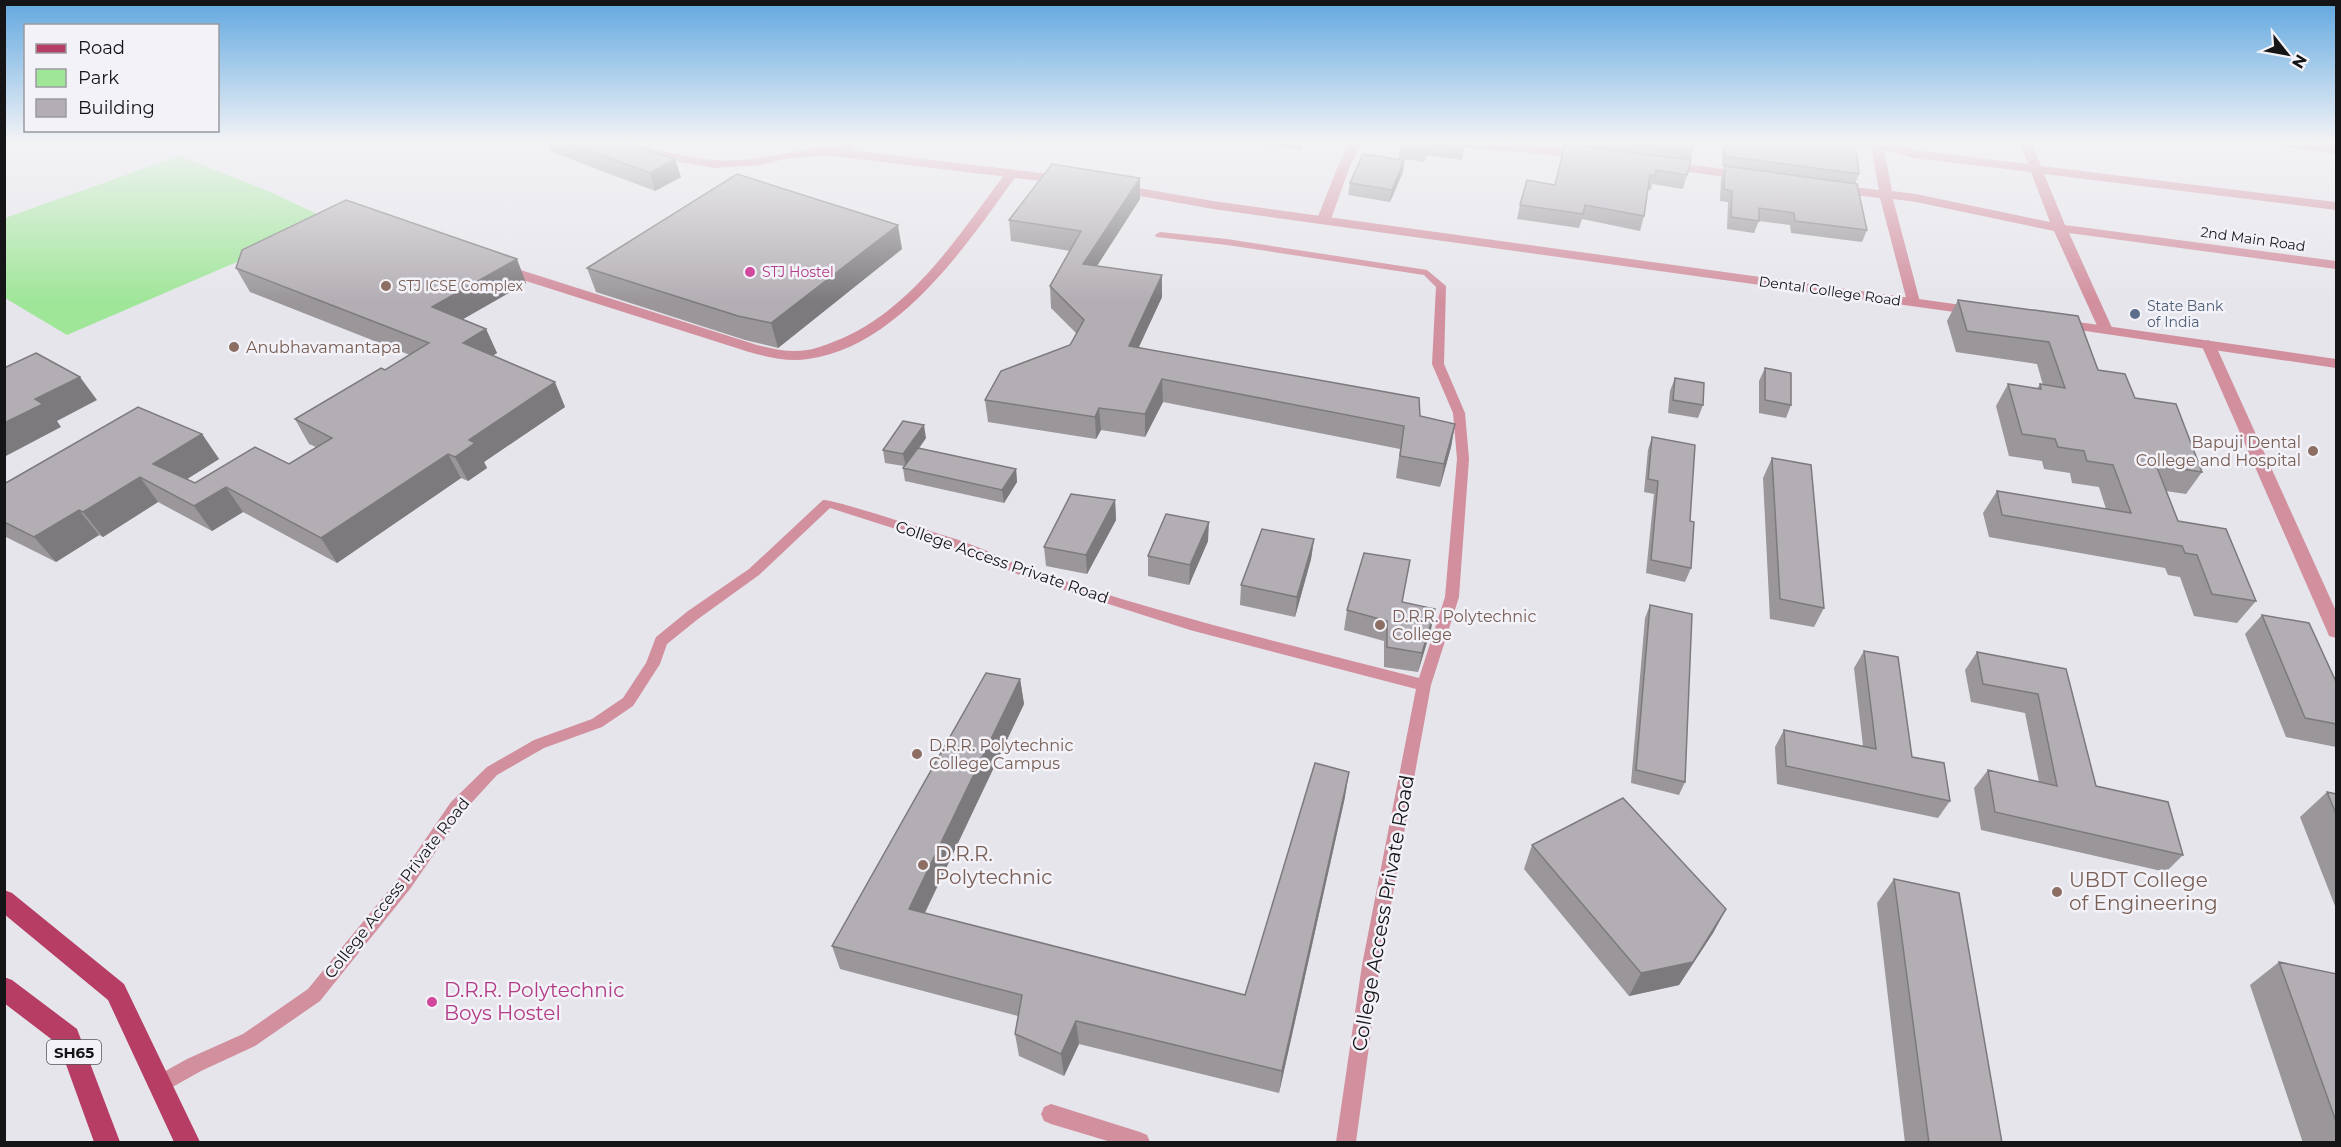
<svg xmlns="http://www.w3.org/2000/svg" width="2341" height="1147" font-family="Montserrat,sans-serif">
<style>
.green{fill:#a0e699}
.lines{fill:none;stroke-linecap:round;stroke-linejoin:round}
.service{fill:#d28f9e;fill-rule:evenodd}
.minor{fill:#d28f9e;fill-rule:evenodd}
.tertiary{fill:#d28f9e;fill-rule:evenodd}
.primary{fill:#b63d63;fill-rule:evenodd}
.wall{fill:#9a969a}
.shaded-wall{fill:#7d7a7d}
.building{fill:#b3aeb3;stroke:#7d7a7d;stroke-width:1.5}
.hotel-dot{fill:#d1479c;stroke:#f2f2f8;stroke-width:2}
.education-dot{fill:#8d6e63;stroke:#f2f2f8;stroke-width:2}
.service-dot{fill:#5c6f8a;stroke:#f2f2f8;stroke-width:2}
.labels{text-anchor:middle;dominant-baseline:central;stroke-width:5;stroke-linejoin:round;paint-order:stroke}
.far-street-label{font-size:14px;fill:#151517;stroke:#f2f2f8}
.far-hotel-label{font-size:14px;fill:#b23c85;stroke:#f2f2f8;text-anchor:start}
.far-education-label{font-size:14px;fill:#785e54;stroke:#f2f2f8;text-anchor:start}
.far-service-label{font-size:14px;fill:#4e5e75;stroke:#f2f2f8;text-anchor:start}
.shield{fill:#f2f2f8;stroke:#57575a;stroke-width:1.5}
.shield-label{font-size:15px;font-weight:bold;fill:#151517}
.education-label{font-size:16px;fill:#785e54;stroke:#f2f2f8;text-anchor:start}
.street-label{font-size:16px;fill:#151517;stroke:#f2f2f8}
.near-education-label{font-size:20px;fill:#785e54;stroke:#f2f2f8;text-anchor:start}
.near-street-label{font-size:20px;fill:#151517;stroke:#f2f2f8}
.near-hotel-label{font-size:20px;fill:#b23c85;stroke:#f2f2f8;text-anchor:start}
</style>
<rect width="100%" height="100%" fill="#e5e5eb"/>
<path class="green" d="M179,156l87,34 66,31 -265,114 -62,-37v-80z"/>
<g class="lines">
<path class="service" d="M1160,232l67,7 200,31 19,16 -2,78 21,49 4,46 -10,138 -28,88 -51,280 -24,177h-20l26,-177 54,-276 -226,-59 -163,-52 -75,-31 -122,-39 -71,67 -61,44 -31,25 -7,20 -27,42 -31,21 -58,21 -47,27 -34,37 -53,77 -90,112 -65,45 -54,25 -41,23 -7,-2 -2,-7 2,-7 34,-19 56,-25 65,-45 90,-110 53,-77 36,-35 47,-27 58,-21 31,-21 23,-35 10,-26 32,-26 61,-42 74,-69c7,-2 110,32 126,37 31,9 59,25 89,35 125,43 253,73 381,106l26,-81 12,-138 -4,-46 -21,-49 4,-77 -12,-12 -197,-30 -71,-8 -1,-2z
M1051,1104l89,28 7,3 3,7h-39l-60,-18 -7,-3 -3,-7 3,-7z"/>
<path class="minor" d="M846,140h13l-14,16h-8l-2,-3z
M1351,140h12l-13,26 -19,53 -2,3h-10l-2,-3 21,-53z
M1412,140h49l125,10 6,4 -6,4 -168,-14z
M1842,140h40l32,10 114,14 -9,-24h12l10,26 295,36v8l-292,-36 21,51 271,36v8l-267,-36 44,97 -7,4 -7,-4 -45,-99 -138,-29 -23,-3 27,103 -2,3h-10l-28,-107 -43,-5 -6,-4 6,-4 42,5 -8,-43 -23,-3zM1884,150l29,8 118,14 19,50 -134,-28 -24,-3z
M2254,140h33l49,6v8l-76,-10z
M1664,161l83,11 6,4 -6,4 -87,-12 -2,-3z
M1012,169l6,4c-49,69 -119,174 -210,186 -20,3 -41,-2 -59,-7l-254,-81 -2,-3 2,-3h10l252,80c17,4 33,8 50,5 9,-1 18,-5 26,-8 78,-29 127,-109 175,-172z
M2208,340l7,4 121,267v27l-7,-2 -2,-5 -126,-287z"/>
<path class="tertiary" d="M592,140c40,-1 82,17 122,20 36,3 75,-9 110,-13l241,29 6,4 -6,4 -241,-29 -39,4 -25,6 -45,3 -87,-15 -34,-10z
M1116,184l97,17 763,106 7,4 -7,4 -763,-106 -101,-18 -2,-3z
M2057,319l279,40v9l-284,-42 -2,-3 2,-3z"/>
<path class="primary" d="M4,890l8,3 112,91 76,158h-26l-66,-142 -104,-86z
M4,977l8,3 65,49 43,113h-26l-35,-97 -55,-42z"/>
</g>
<path class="wall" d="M548,140h68l65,37 -26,14 -103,-39z
M1228,140h76l-4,10z
M1466,140l-4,20 -35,-5 -3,7 -26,-4 2,-11z
M1541,140h154l-8,35 -4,14 -31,-5 -1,6h-3l-4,26 -4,15 -58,-12 -3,9 -62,-9 3,-14 35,-20 10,-40z
M1754,140h98l7,34 -4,10 12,46 -5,12 -71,-9 -1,-8 -31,-4 -5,12 -27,-4 1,-27 -8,-1 1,-23 4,-12 101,14 -104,-14v-15l4,-10 29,3z
M1404,160l-1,12 -13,30 -42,-7 2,-12z
M1140,178v21l-43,67 65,9v22l-23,50 281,69 35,8 -4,23 -11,40 -44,-9 4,-29 -237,-47 -18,35 -44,-7 -5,9 -108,-17 -3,-22 85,-55 7,-11 -26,-26 -1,-22 20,-35 -59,-10 -2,-21z
M902,249l-124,99 -33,-8 -149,-48 -9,-24z
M236,268l290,15 -63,36 23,10 11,24 -5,3 73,51 -81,55 3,6 -19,13 -7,-3 -124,85 -94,-51 -31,19 -54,-29 -55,35 -4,-2 -43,27 -52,-26v-52l198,-50 17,25 -32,20 8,4 94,-19 27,-17 -7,-3 -14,-25 90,-49 25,-15 -160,-63z
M1958,300l120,16 20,54 37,28 67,74 -16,22 -20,-3 12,30 78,80 -19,22 -43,-7 -14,-39 -12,-2 -3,-7 -176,-31 -6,-24 14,-22 109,18 -7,-22 -27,-4 -2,-10 -26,-4 -2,-8 -33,-5 -13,-50 12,-22 29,5 3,-5 3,1 -6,-21 -81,-12 -9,-31z
M1765,368l26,37 -5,13 -27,-5v-32z
M1675,378l28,27 -5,13 -30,-5 2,-22z
M1652,437l38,84 1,47 -6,14 -39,-9 8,-79 -10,-2 4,-42z
M926,438l-7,10 97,21 1,13 -13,21 -99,-22 -2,-13 1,-2 -19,-3 -2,-13z
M1772,458l52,150 -10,19 -44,-8 -7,-141z
M1115,500l1,20 -29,54 -41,-8 -2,-19z
M1314,539l-3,20 -16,58 -55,-12 1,-20z
M1208,541l-19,44 -41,-9v-20z
M1402,602l33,7 -4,20 -13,43 -34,-5v-26l-40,-11 3,-20z
M1650,605l35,177 -6,13 -48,-12 14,-165z
M2262,615l75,69 -1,63 -50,-10 -41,-103z
M1864,651l48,106 38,44 -12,17 -161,-34 -2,-37 9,-17 79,16 -9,-78z
M1977,652l89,17 30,117 87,69 -17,17 -185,-42 -7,-42 14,-18 51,12 -14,-69 -54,-11 -6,-32z
M1020,679l4,25 -99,209 320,82 100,-198 -66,296 -200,-49 -15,32 -45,-20 -4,-22 3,-18 -178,-47 -8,-23z
M2327,792l10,2v117l-37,-94z
M1532,845l194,64 -13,24 -34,52 -50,11 -105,-127z
M1894,879l108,264h-97l-28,-240z
M2279,962l58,12v169h-34l-53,-158z"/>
<path class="shaded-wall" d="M1300,140h4l-4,10z
M1428,144l-1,11 -3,7 2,-11z
M675,159l6,18 -26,14 -5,-18z
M1404,160l-1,12 -13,30 2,-12z
M1140,178v21l-56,87 -1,-22z
M898,225l4,24 -124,99 -7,-25z
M517,259l9,24 -82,47 -12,-23z
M1162,275v22l-33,71v-22z
M486,329l11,24 -23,14 -11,-24z
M80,377l17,23 -40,21 4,6 -57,30v-34l31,-24z
M1162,379l1,23 -18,35v-23z
M555,382l10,25 -81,55 3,6 -19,13 -13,-24 14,-17z
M1099,408l2,22 -5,9 -1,-22z
M1455,424l-4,23 -11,40 4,-23z
M924,425l2,13 -20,29 -3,-13z
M202,434l17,25 -48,30 -18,-25z
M448,454l13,24 -124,85 -16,-25z
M1016,469l1,13 -13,21 -2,-13z
M140,477l18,25 -55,35 -20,-25z
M226,487l17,25 -31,19 -18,-25z
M1115,500l1,20 -29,54 -1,-19z
M79,510l20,25 -43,27 -22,-25z
M1209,522l-1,19 -19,44 1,-20z
M1314,539l-3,20 -16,58 2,-20z
M1435,609l-4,20 -13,43 4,-19z
M1020,679l4,25 -109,229 -6,-24z
M1349,772l-4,25 -66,296 3,-22z
M1726,909l-13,24 -34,52 -50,11 12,-23z
M1076,1021l3,23 -15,32 -3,-22z"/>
<path class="building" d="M560,140h56l59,19 -25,14z
M1402,140h64l-3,9 -35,-5 -2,7 -26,-4z
M1603,140h92l-3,11z
M1759,140h93l5,14 2,20 -134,-18 1,-15 34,4z
M1565,144l126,16 -4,15 -31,-5 -1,6 -5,-1 -6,41 -59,-11 -2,9 -63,-9 7,-25 28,5z
M1363,154l41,6 -12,30 -42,-7z
M1052,164l88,14 -57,86 79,11 -33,71 290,52 1,18 35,8 -11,40 -44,-8 4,-30 -242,-47 -17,35 -46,-6 -4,9 -110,-17 16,-29 69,-26 14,-25 -34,-34 31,-55 -72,-11z
M1725,166l132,18 10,46 -72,-9 -1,-8 -35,-5v13l-28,-4 1,-26 -8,-2z
M737,174l161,51 -127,98 -33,-7 -151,-48z
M346,200l171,59 -85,48 54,22 -23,14 92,39 -86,58 6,3 -20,14 -7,-3 -127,84 -95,-51 -32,19 -54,-29 -57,35 -4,-2 -45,27 -30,-15v-38l134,-77 64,27 -49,30 42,19 60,-36 34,17 43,-26 -37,-19 86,-51 4,2 44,-27 -193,-75 6,-18z
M1958,300l120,16 20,54 27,4 10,24 41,6 26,68 -46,-7 22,56 48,8 30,72 -44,-7 -15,-39 -12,-2 -3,-7 -180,-31 -5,-24 134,22 -18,-48 -26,-4 -3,-10 -26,-4 -3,-8 -33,-5 -14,-50 33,5 -1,-5 25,4 -16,-46 -82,-11z
M36,353l44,24 -45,22 8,5 -39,19v-55z
M1765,368l26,5v32l-26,-5z
M1675,378l29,5 -1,22 -30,-5z
M903,421l21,4 -21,29 -20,-4z
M1652,437l43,8 -5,76 4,1 -3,46 -40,-8 7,-79 -10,-2z
M918,448l98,21 -14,21 -99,-22z
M1772,458l39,7 13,143 -44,-9z
M1071,494l44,6 -29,55 -42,-8z
M1166,514l43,8 -19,43 -42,-9z
M1262,529l52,10 -17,58 -56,-12z
M1364,553l46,7 -8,42 33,7 -13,44 -35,-6v-26l-40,-11z
M1650,605l42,9 -7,168 -49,-12z
M2262,615l47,8 28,61v40l-32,-6z
M1864,651l34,6 14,100 32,6 6,38 -164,-35 -2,-36 92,19z
M1977,652l89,17 30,117 72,16 15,53 -188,-43 -7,-42 69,16 -19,-92 -55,-10z
M986,673l34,6 -111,230 336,86 70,-232 34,9 -67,299 -206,-50 -15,33 -46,-20 7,-39 -190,-49z
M2327,792l10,2v22z
M1623,798l103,111 -33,53 -52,11 -109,-128z
M1894,879l65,14 43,250h-73z
M2279,962l58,12v150z"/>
<linearGradient id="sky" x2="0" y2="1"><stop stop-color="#61a8e0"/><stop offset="0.47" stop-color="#f3f3f6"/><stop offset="1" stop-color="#f3f3f6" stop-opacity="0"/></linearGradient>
<rect width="2341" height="301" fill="url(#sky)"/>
<g class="hotel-dot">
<circle cx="750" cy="272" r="6"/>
<circle cx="432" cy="1002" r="6"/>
</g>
<g class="education-dot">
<circle cx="386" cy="286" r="6"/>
<circle cx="234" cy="347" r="6"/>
<circle cx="2313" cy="451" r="6"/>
<circle cx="1380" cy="625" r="6"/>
<circle cx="917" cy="754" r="6"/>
<circle cx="923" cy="865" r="6"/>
<circle cx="2057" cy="892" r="6"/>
</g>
<circle class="service-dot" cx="2135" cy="314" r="6"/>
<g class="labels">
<g class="far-street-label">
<text transform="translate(2253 239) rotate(8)">2nd Main Road</text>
<text transform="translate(1830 291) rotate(8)">Dental College Road</text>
</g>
<g class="far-hotel-label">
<text x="762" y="272">STJ Hostel</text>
</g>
<g class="far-education-label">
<text x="398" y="286">STJ ICSE Complex</text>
</g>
<g class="far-service-label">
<text x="2147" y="306">State Bank<tspan x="2147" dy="16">of India</tspan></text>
</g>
<rect class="shield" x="47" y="1040" width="54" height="24" rx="4.5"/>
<g class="shield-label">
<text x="74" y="1052">SH65</text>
</g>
<g class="education-label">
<text x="246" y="347">Anubhavamantapa</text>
<text x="2301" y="442" text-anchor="end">Bapuji Dental<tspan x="2301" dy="18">College and Hospital</tspan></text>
<text x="1392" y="616">D.R.R. Polytechnic<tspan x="1392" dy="18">College</tspan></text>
<text x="929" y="745">D.R.R. Polytechnic<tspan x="929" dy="18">College Campus</tspan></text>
</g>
<g class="street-label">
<text transform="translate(1002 562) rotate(19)">College Access Private Road</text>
<text transform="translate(397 888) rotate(-52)">College Access Private Road</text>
</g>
<g class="near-education-label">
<text x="935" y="854">D.R.R.<tspan x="935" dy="23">Polytechnic</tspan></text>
<text x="2069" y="880">UBDT College<tspan x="2069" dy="23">of Engineering</tspan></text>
</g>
<g class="near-street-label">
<text transform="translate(1383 913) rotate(-80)">College Access Private Road</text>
</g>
<g class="near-hotel-label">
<text x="444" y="990">D.R.R. Polytechnic<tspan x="444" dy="23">Boys Hostel</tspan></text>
</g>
</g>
<rect width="2341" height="1147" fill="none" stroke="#151517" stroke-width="12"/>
<rect x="24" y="24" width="195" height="108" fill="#f2f2f8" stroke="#9a9a9e" stroke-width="1.5"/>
<rect x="36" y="44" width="30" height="9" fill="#b63d63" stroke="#9a9a9e" stroke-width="1.5"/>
<text x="78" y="54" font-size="18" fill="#151517">Road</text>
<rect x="36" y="69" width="30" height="18" fill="#a0e699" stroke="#9a9a9e" stroke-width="1.5"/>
<text x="78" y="84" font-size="18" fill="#151517">Park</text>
<rect x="36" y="99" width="30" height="18" fill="#b3aeb3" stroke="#9a9a9e" stroke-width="1.5"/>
<text x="78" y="114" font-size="18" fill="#151517">Building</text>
<g transform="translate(2287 54) rotate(121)" stroke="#f2f2f8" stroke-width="4.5" paint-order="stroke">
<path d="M0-4.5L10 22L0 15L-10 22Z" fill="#151517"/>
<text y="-9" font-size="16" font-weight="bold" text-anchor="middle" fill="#151517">N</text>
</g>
</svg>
